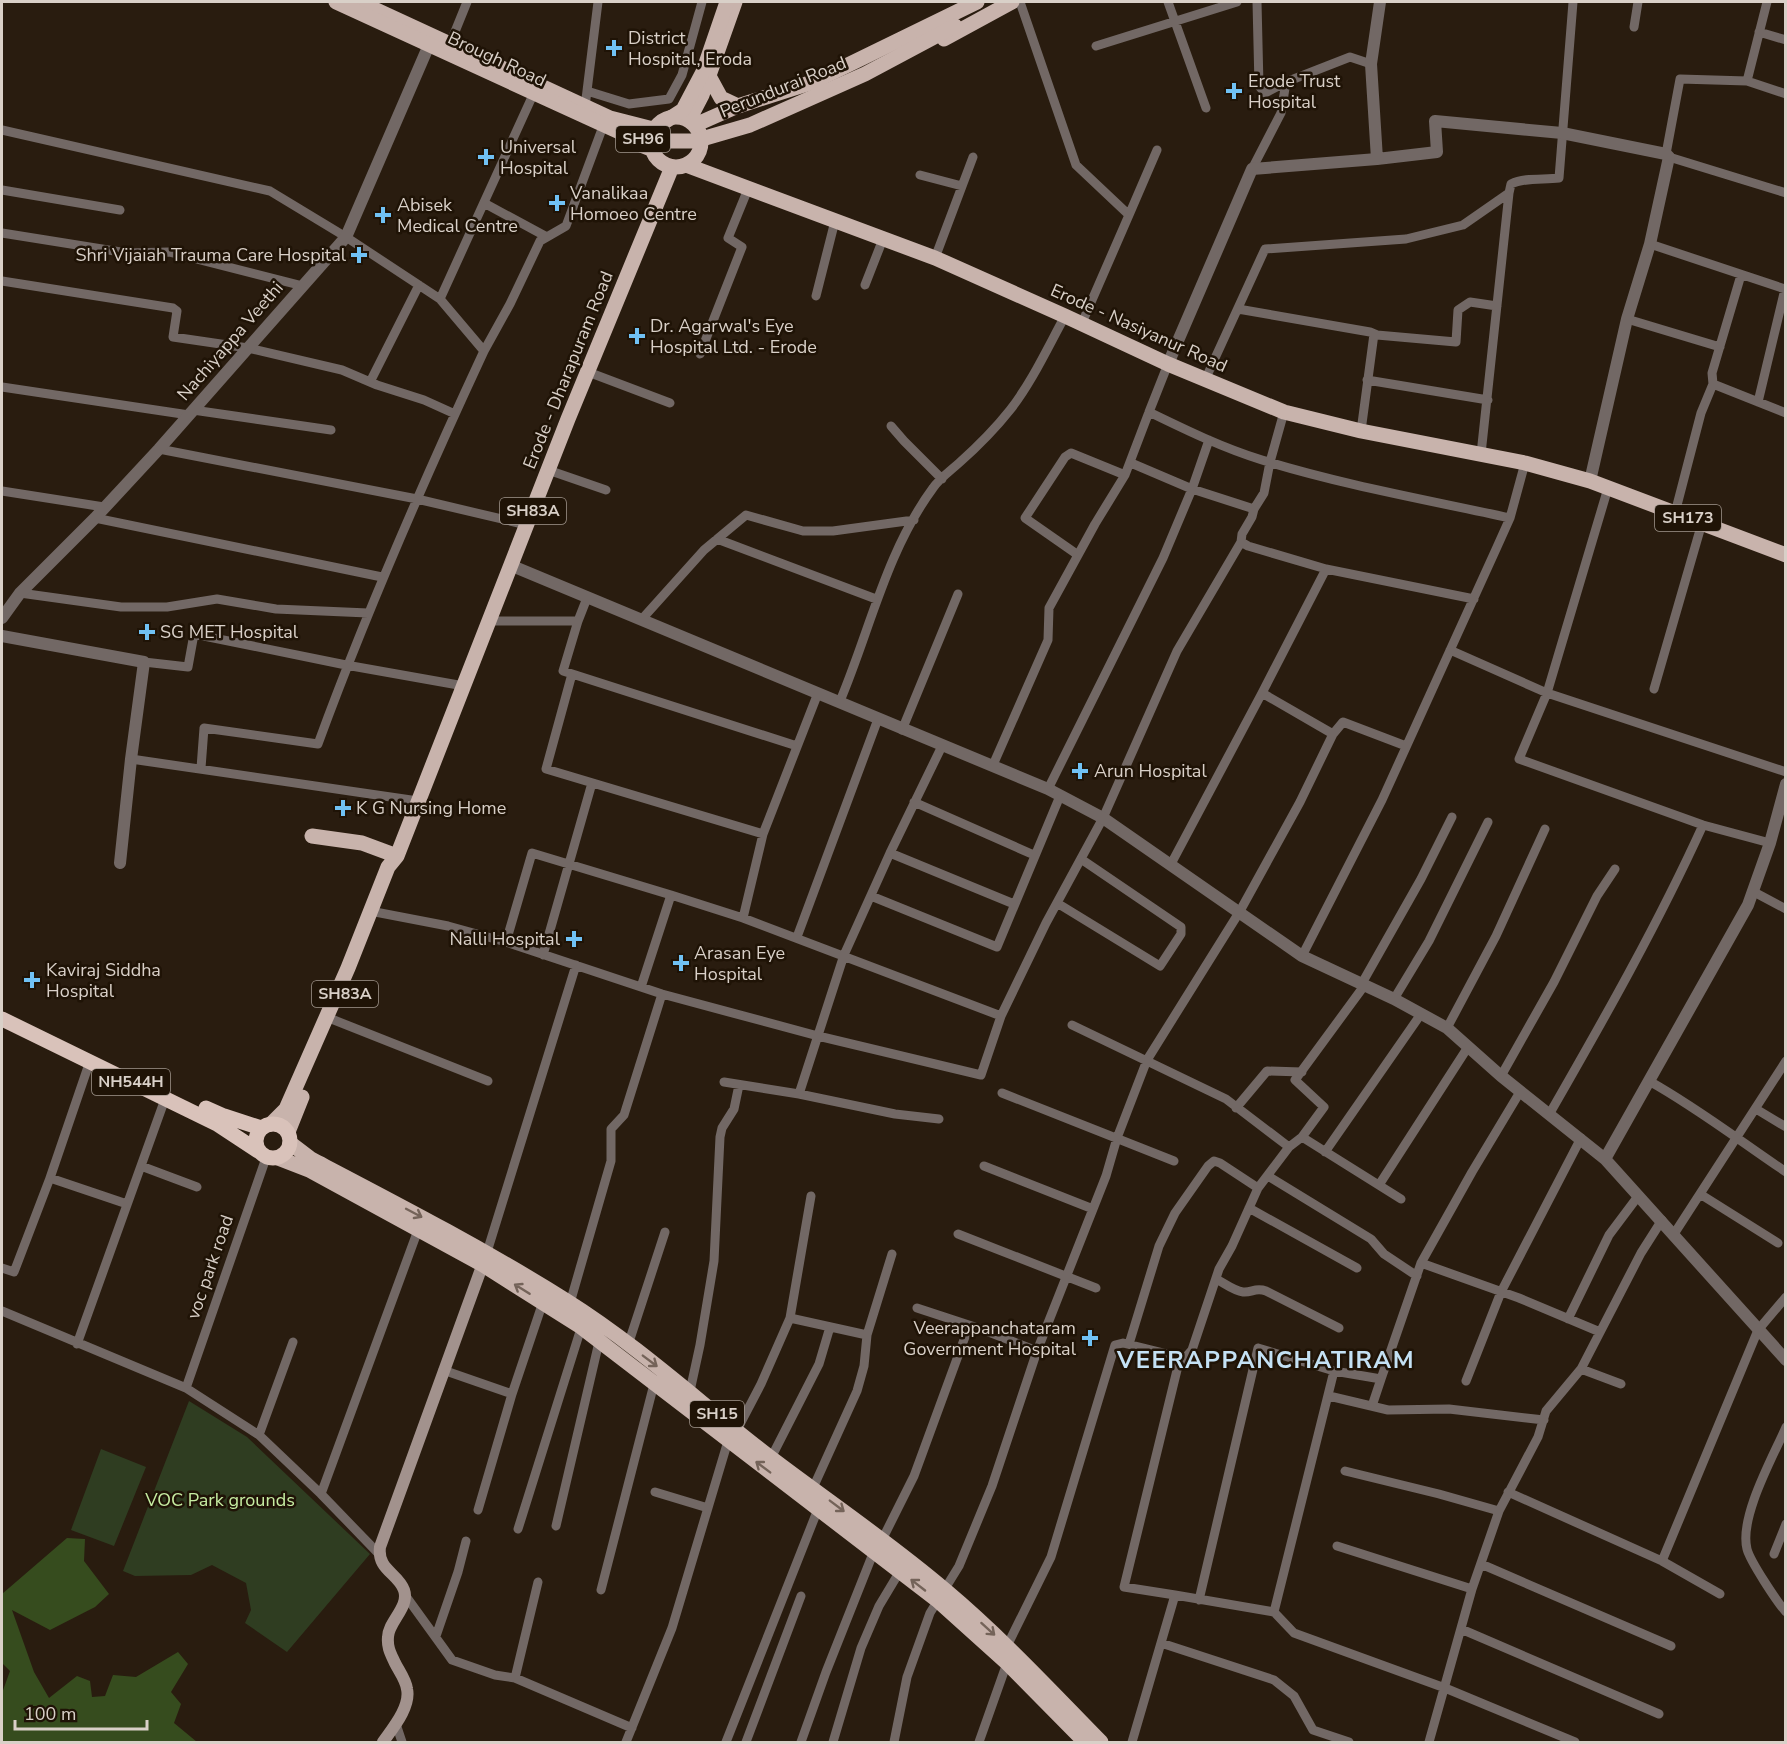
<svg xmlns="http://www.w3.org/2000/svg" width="1787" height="1744" font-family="'Nunito Sans',sans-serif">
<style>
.green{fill:#2f3d21}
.forest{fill:#364c1e}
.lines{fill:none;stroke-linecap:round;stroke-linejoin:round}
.minor{stroke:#726865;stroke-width:9}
.tertiary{stroke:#726865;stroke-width:12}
.secondary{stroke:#a2928d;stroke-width:12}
.primary{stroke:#c8b3ac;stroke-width:15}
.trunk{stroke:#d9c2ba;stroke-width:15}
.primary-bridge{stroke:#c8b3ac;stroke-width:15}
.oneway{stroke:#746359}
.poi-dot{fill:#70c1f4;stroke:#1f1306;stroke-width:2}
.labels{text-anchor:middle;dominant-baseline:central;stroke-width:5;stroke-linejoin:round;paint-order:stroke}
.shield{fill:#1f1306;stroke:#a1978e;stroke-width:1.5}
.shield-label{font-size:16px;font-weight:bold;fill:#d9d0c8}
.poi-label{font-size:18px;fill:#d9d0c8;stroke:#1f1306;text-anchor:start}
.street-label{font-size:18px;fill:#d9d0c8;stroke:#1f1306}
.park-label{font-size:18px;fill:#c6eda2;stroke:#1f1306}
.district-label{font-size:24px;font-weight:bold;letter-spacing:1.5px;fill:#c4e1f4;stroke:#1f1306}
</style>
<rect width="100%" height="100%" fill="#291c0f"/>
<path class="green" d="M189,1401l58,36 123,117 -83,98 -42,-29 6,-13 -5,-27 -34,-18 -21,10 -56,1 -12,-5z
M101,1449l45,18 -32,79 -43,-16z"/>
<path class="forest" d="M67,1538l18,1 -1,22 25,33 -14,13 -45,23 -38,-20 22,62 15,26 28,-22 13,5 2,16 13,-1 8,-21 23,2 42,-25 10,12 -17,28 10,12 -7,19 23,19h-195v-49l8,-22 -8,-8v-69z"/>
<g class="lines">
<path class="minor" d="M1020,2l56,163 53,50 -47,108
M1168,2l38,106
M1767,2l-20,79 39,13
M1634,27l4,-25
M1759,32l27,8
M450,44l17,-42
M1096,46l141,-44
M1286,82l64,-25 21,7
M587,91l42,13 40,-5 13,-24 20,-73
M585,107l13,-105
M2,130l268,61 76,46 94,62 44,52c-60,129 -117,259 -166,393l-114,-16 -3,40
M1666,154l14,-75 67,2
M1669,157l117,36
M1252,169l29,-56 5,-31 -21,11 -6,-7 -2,-84
M920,175l42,11
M2,190l118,20
M1509,193l2,-9c14,-7 33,-4 48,-6l14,-176
M484,203l63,34
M1129,215l28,-65
M2,233l125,20 42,-1 134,34
M1650,244l135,45 -27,113
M935,258l38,-101
M2,281l171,27 4,3 -4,26 75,11 94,22 35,15 47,15 31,14
M865,285l18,-46
M816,296l19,-75
M440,299l92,-202
M1238,309l132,23 7,3 79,7 2,-32 12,-8 27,4
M1627,319l93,28
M484,351l26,-47 30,-63 26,-15 36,-97
M700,354l42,-107 -14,-9 20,-49
M588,372l82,31
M1205,380l60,-131 141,-10 57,-14 46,-32 -28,261
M1367,380l121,20
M370,382l49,-97
M1713,384l73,29
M2,387l187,28
M193,410l138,20
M1149,412l19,-48
M891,426l13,15 38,38
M1361,431l13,-97
M159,449l258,50 110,26
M1131,463l61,26 62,20
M548,470l58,20
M1608,488l-61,205 -28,66 184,66 67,18
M2,491l102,16
M1675,513l26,-100 12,-29 -1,-11 29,-98
M95,518l287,59
M717,539l159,60
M1241,542l7,4 78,23 148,30
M1078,555l-53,-37 40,-61 6,-4 54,22
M20,593l101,14h46l50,-8 59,10 92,4
M642,619l62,-69 42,-35 57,16h30l81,-11
M489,621h89l-15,50 234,75
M578,621l9,-23
M1450,650l97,43 239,79
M144,662l44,5 6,-33 152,31 118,21
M572,674l-26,95 217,65 55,-141
M1654,689l48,-166
M1262,693l64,-124
M840,701c30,-71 46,-149 93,-213 6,-9 17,-17 26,-25 18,-16 36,-34 51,-53 22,-28 38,-63 55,-94
M902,730l56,-136
M1333,734l10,-12 63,24
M131,759l287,42
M993,765l55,-125 1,-32 46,-84 30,-49 24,-63c37,18 74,36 113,48 81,25 166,40 248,58
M1048,789l115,-231 29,-69 17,-49
M914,802l120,53
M890,853l124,51
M1754,892l32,17
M871,896l126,51 63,-151
M1057,903l103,63 21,-32v-7l-100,-68
M370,911l78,15 58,16 156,52 156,42 163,39 20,-59 45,-93 57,-105 74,-167 64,-109 1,-8 10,-17 2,-8 10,-16 6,-31 14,-50
M743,918l258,98
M797,937l81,-218
M506,942l26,-89 139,42
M543,955l49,-172
M1302,956l80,-156 115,-253 13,-29 15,-55
M1361,985l60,-106 31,-62
M641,987l30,-92 72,23 20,-84
M1394,999l35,-58 59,-119
M334,1020l154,61
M1072,1025l154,74 63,48
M1447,1028l49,-92 49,-107
M1501,1076l53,-94 43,-86 18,-27
M1649,1081c47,26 91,60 137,91
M724,1082l75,12
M1002,1093l172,68
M1236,1108l31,-37 35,1
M1756,1109l30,18
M1550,1113c54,-94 108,-189 153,-288
M939,1119l-44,-5 -96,-20 45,-139 46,-102 52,-107
M1302,1137l99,62
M1325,1152l96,-138
M141,1166l56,21
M984,1166l109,43
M1268,1176l103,63 13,15 33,22
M50,1178l77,26
M1379,1185l89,-138
M1700,1194l78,49
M1249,1208l108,60
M958,1234l138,54
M1674,1234l112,-173
M487,1252l89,-287
M1421,1263l98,35 81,34
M2,1268l12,4 36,-94 40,-117
M1216,1279c8,4 18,12 27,13 9,1 12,-5 23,-1l73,37
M570,1303l41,-142v-32l13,-14 38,-121
M917,1308l64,21 56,22
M2,1311l184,77 73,47 62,59
M790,1318l77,17
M1568,1319l41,-84 30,-40
M77,1344l88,-245
M1129,1344l30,-98 16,-33 33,-47 6,-5 6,2 38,25
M628,1345l37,-113
M1581,1369l40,15
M443,1370l69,24
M1466,1381l35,-89 80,-154
M186,1388l80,-230
M690,1391l10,-46 14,-84 6,-124 2,-9 12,-19 5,-24
M1329,1396l59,14 61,-1 95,11
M1372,1406l9,-27
M1786,1427c-13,30 -47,90 -39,122 3,12 30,53 39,63
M737,1430l24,-46 29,-66 21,-122
M259,1435l34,-93
M771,1458l48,-94 11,-37
M1345,1471l94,23 60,17
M813,1488l44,-97 7,-25 3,-31 25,-81
M655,1492l53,16
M1508,1492l154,69 96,-231 28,-33
M478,1510l34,-116 31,-92
M556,1526l43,-184
M518,1529l64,-204
M882,1540l32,-64 55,-150
M1337,1546l135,43
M379,1554l-58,-60 97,-264
M1774,1554l12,-30
M1662,1561l58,33
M1481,1564l190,82
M601,1590l53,-206
M405,1595l47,65 43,15 20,3 117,50
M1175,1595l-51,-8 54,-221 14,-16 27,-81 13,-23 26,-58 31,-41 13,-10 22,-30 -29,-27 69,-94
M1199,1600l59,-252 76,23
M1274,1612l20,21 151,55 130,54
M1461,1629l198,85
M436,1636l22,-64 8,-31
M1161,1643l113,37 20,16 19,34 36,12
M1007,1646l44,-89 64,-212 8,-2 61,15
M515,1678l23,-96
M396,1724l6,18
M626,1742l46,-114 56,-187
M726,1742l92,-233
M746,1742l55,-146
M801,1742l25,-70 48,-121
M833,1742l28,-94 18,-42 21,-35
M894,1742l13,-65 23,-64 29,-47 33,-80 45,-135 69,-175 11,-38 30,-78 93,-149 60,-109 33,-68 -71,-41 -91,171
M979,1742l28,-79
M1132,1742l43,-147 99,17 60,-241 47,8 40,-116 51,-91 48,-80
M1429,1742l43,-153 27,-78 39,-74 8,-26 35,-42 60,-116 21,-33"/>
<path class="tertiary" d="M1377,159l60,-7 -2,-31 127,12 104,21 3,3 -19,87 -23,75 -37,162
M1168,364l84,-195 125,-10 -6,-95 9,-62
M510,565l538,224 55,29 199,138 92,43 53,29 54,48 104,83 181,201
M2,618l18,-25 75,-75 64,-69 187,-212 86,-199
M2,636l142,26 -13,97 -11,104
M1605,1159l143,-254 22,-62 16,-59"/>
<path class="secondary" d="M383,1742c9,-13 28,-35 24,-53 -1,-9 -8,-18 -12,-26 -4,-9 -8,-15 -7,-26 0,-15 22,-30 16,-47 -6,-17 -27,-20 -24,-43l105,-289"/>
<path class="primary" d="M359,2l251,116 43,11
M944,39l68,-37
M709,76l12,22 17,8
M651 142a25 25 0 1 1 50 0a25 25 0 1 1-50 0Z
M689,120l13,-25 33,-93
M695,125l43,-19 75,-24 164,-80
M626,139l25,10
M686,165l249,93 130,58 103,48 116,48 77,19 164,32 65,18 196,74
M312,836l50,7 35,13
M271,1124l15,-15 62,-141 40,-101 9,-11 171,-437 104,-252
M288,1132l14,-35
M290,1143l21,16c86,45 173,90 256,142 73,46 136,105 204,157 58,44 119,85 174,132 56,47 106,101 156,152
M278,1158l31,12 174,95 98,62 356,273 70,63 78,79"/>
<path class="trunk" d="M2,1019l215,105 41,27
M206,1108l18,8 37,12
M256 1141a17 17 0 1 1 34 0a17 17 0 1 1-34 0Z"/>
<path class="primary-bridge" d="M336,2l290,133 32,6h37l55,-16 115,-51 90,-48
M636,131l19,-3 28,-18 20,-38 24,-70"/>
</g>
<defs><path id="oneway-shaft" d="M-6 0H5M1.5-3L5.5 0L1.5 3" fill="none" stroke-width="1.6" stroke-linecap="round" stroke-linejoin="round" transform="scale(1.5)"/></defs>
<g class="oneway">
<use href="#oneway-shaft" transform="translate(414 1213) rotate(28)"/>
<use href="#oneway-shaft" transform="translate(522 1289) rotate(-148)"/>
<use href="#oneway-shaft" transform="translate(650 1361) rotate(37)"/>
<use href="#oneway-shaft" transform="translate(763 1467) rotate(-143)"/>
<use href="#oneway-shaft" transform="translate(837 1506) rotate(37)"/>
<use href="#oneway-shaft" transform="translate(918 1585) rotate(-142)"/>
<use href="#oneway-shaft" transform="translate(988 1629) rotate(42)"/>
</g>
<g class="poi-dot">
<path d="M611 39h6v6h6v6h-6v6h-6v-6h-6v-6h6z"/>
<path d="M1231 82h6v6h6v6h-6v6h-6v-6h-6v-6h6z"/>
<path d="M483 148h6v6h6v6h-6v6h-6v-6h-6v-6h6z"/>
<path d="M554 194h6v6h6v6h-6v6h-6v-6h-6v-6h6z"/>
<path d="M380 206h6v6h6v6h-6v6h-6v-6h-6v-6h6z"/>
<path d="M356 246h6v6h6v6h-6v6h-6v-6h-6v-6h6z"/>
<path d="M634 327h6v6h6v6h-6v6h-6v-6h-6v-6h6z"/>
<path d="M144 623h6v6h6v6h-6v6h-6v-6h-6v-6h6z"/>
<path d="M1077 762h6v6h6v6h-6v6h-6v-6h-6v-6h6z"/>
<path d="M340 799h6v6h6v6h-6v6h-6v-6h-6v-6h6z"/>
<path d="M571 930h6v6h6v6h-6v6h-6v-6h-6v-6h6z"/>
<path d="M678 954h6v6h6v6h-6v6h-6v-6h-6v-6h6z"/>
<path d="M29 971h6v6h6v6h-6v6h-6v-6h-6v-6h6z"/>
<path d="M1087 1329h6v6h6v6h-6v6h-6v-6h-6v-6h6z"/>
</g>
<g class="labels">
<g class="shield">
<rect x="616" y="126" width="54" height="26" rx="4.5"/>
<rect x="500" y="498" width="66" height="26" rx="4.5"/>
<rect x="1655" y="505" width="66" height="26" rx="4.5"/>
<rect x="312" y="981" width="66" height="26" rx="4.5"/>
<rect x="92" y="1069" width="78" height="26" rx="4.5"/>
<rect x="690" y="1401" width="54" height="26" rx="4.5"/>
</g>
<g class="shield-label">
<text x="643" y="139">SH96</text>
<text x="533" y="511">SH83A</text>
<text x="1688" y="518">SH173</text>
<text x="345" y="994">SH83A</text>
<text x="131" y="1082">NH544H</text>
<text x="717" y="1414">SH15</text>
</g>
<g class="poi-label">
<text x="628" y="38">District<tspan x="628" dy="21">Hospital, Eroda</tspan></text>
<text x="1248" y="81">Erode Trust<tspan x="1248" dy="21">Hospital</tspan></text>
<text x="500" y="147">Universal<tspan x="500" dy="21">Hospital</tspan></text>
<text x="570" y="193">Vanalikaa<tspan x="570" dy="21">Homoeo Centre</tspan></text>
<text x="397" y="205">Abisek<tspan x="397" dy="21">Medical Centre</tspan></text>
<text x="346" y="255" text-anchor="end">Shri Vijaiah Trauma Care Hospital</text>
<text x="650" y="326">Dr. Agarwal's Eye<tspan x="650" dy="21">Hospital Ltd. - Erode</tspan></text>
<text x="160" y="632">SG MET Hospital</text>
<text x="1094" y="771">Arun Hospital</text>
<text x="356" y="808">K G Nursing Home</text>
<text x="560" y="939" text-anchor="end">Nalli Hospital</text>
<text x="694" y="953">Arasan Eye<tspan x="694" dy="21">Hospital</tspan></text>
<text x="46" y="970">Kaviraj Siddha<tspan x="46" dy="21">Hospital</tspan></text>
<text x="1076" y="1328" text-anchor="end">Veerappanchataram<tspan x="1076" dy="21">Government Hospital</tspan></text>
</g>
<g class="street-label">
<text transform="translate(497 59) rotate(25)">Brough Road</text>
<text transform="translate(783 87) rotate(-22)">Perundurai Road</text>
<text transform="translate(1139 328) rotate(24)">Erode - Nasiyanur Road</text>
<text transform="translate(230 341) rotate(-49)">Nachiyappa Veethi</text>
<text transform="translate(568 370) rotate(-68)">Erode - Dharapuram Road</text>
<text transform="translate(210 1267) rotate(-71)">voc park road</text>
</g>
<g class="park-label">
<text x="220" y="1500">VOC Park grounds</text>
</g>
<g class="district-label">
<text x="1266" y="1360">VEERAPPANCHATIRAM</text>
</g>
</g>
<rect width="1787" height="1744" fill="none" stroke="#d9d0c8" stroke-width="6"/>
<path d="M15 1720v9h132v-9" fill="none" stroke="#d9d0c8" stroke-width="3"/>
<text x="24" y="1720" font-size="18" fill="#d9d0c8" stroke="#1f1306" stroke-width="4.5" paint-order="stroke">100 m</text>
</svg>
